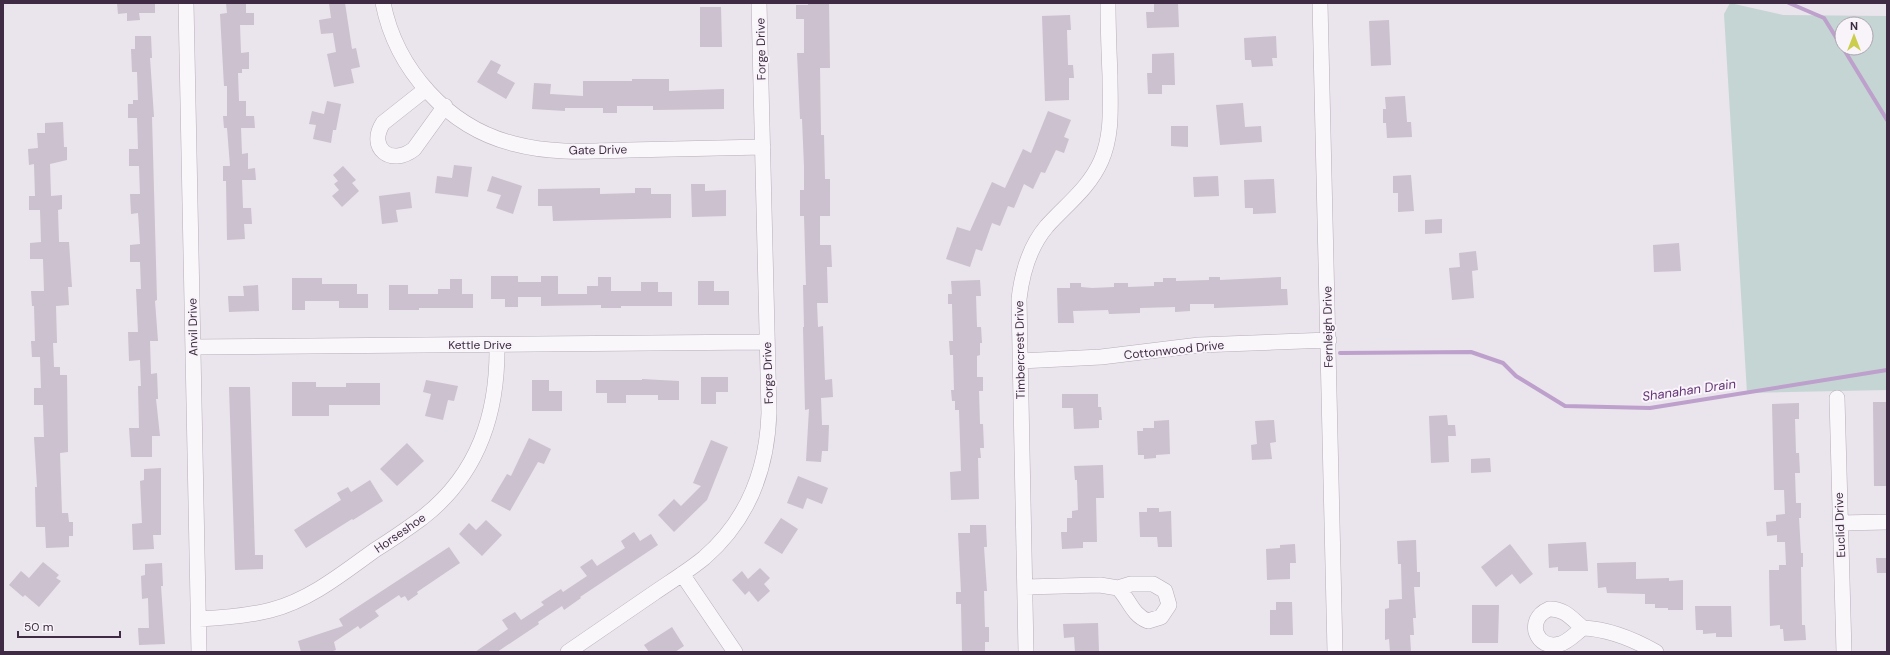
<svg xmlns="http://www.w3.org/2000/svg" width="1890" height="655" font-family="'DM Sans',sans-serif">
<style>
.green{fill:#c5d5d4;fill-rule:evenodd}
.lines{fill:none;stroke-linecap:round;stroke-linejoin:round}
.stream{stroke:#bda0cb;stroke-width:4}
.building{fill:#ccc1ce}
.minor-casing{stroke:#b7adba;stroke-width:16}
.minor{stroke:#f9f7fa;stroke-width:15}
.labels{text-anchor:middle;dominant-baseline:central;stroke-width:4;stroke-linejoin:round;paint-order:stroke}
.street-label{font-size:12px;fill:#3f2c44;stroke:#f8f4f9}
.water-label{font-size:13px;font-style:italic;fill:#653678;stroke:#f8f4f9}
</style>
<rect width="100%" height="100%" fill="#eae4ec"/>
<path class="green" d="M1730,3l53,12 104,1v374l-140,3 -23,-379zM1842,24h24v24h-24z"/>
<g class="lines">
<path class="stream" d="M1789,3l35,15 18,29
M1843,48l44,72
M1340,353l131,-1 32,11 13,13 49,30 85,2 237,-38"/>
</g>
<path class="building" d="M117,3h38v10h-16l1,7 -13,1v-8l-9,1z
M226,3h20v10h8v12h-14l1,28 8,-1v17h-7v4h-4l1,28h7v15h8l1,12h-14l1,26 6,-1v16l7,-1 1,12h-14l1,28h8l1,16h-8l1,15 -18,1 -1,-59h-3v-15h7l-3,-38h-3l-1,-12h4v-30h-3l-4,-72 7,-1z
M329,3h16l7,46 4,-1 4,19 -9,2 3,14 -20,4 -7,-33 9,-2 -3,-19 -12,1 -2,-14 12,-2z
M808,3h21l1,65h-10l1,67h3l1,44h5v37h-10v29h11l1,22h-5l1,36h-11l1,24 5,-1 2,54 7,-1 1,18 -12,1 1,27h7l-1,26h-6l-1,11 -15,-1 3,-52 -4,1 -2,-83h1l-1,-42h3l-2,-69h-4v-26h4v-24l-2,-47h-2l-3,-66h7v-34h-8v-14h12z
M1154,3h24l1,24 -32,1 -1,-16h8z
M700,7h21l1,40h-22z
M1070,15l1,15h-4l1,35h5l1,13h-5v22l-24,1 -3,-85z
M1389,20l2,45 -20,1 -2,-45z
M135,36h16l1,22h-2l4,59h-2l5,183 -2,1 3,40h-8l1,33 6,-1 1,26h-2l4,37h-8v21h-21l-2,-29h10l-1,-42h3l-1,-26 -11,1 -1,-29h10l-2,-43h5l-1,-27h-10v-17l10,-1 -2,-31 -7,1 -1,-20h10l-1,-28h-10v-17h9l-1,-31h-9v-14h5v-4h5l-1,-28h-5l-1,-23h4z
M1276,36l1,22h-5l1,8 -21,1 -1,-7h-6l-1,-22z
M1174,53l1,32h-13v9h-14l-1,-21h5v-19z
M491,60l10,5 -4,8 18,10 -9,16 -29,-17z
M632,79h37v12l55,-2v20l-71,1v-4h-36v7h-14v-5h-38v3l-33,-2 2,-26 17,1 -1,10 33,2v-15h49z
M1405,96l2,26h4l1,15 -25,1 -1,-15h-3v-14h3l-1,-12z
M327,101l14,3 -5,26h-3l-2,13 -18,-4 3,-14 -7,-1 3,-13 12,3z
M1243,103l2,24 16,-1 1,16 -42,3 -4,-40z
M1048,111l23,9 -7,17 5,2 -5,14 -8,-3 -11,23 -4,-1 -8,17 -9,-5 -10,24 -6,-2 -8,20 -8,-3 -10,28 -6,-2 -6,18 -24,-8 11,-32 13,4 22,-49 13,6 18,-39 8,4z
M63,122l1,25h3v13l-17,4 1,32 11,-1v14l-4,1 1,32h10l3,45h-4l1,18 -13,1 1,37h-4l1,24h6v8h7l1,77 -8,1 2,60h6l1,9h4v14h-4v11l-23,1 -1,-21h-9l-1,-40h2l-3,-50h10l-1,-32h-9v-17h7l-1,-31h-8l-1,-16h4l-1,-35h-2l-1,-15h13l-1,-32h-13v-16l11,-1 -1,-32h-11v-14h6l-1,-32 -5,1 -1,-16 10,-1 -1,-15h8v-10z
M1171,126h17v21l-17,-1z
M454,165l18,2 -4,30 -33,-4 2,-17 15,2z
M343,166l13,14 -4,3 7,8 -17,16 -10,-11 7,-6 -5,-6 4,-3 -5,-6z
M1411,175l3,36 -16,1v-19h-5v-17z
M492,176l30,10 -9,28 -17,-6 5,-13 -14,-4z
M1218,176l1,20 -25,1 -1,-20z
M1274,179l2,34 -23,1v-6h-8l-1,-28z
M691,184h14v7l21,-1v26l-34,1z
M600,188v6l35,-1v-5h16v6h20v24l-118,3 -1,-15h-14v-17z
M410,192l2,16 -16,2 2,12 -16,2 -3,-28z
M1442,219v14l-17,1v-14z
M1679,243l2,28 -27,1 -1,-27z
M1476,251l2,19 -6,1 2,27 -22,2 -3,-32 11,-1 -1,-14z
M491,276h27v6h23v-6h17v18h29v-8h11v-9h13v14h30v-9h17v10h14v14h-51v2h-20v-3l-60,1v-9h-23v10h-13v-8h-14z
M1209,277h11v3l61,-3v12h6l1,16 -74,3v-4h-24v7l-15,1v-5l-35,1v5l-31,1 -1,-4 -35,1 1,12h-16l-1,-35h13v-5h11v4l11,1 22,-1v-4h14v4l26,-1v-4h9v-4h13v3l33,-1z
M292,278h30v6h35v10h11v14h-29v-7h-34v9h-13z
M450,279h12v15h11v14h-54v2h-30v-25h19v9h30v-5h12z
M980,280l1,16h-5l1,31h4l1,16h-2v12l-3,1v21h6v14h-4l1,33h3l1,24h-4l1,10h-3l1,41 -28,1 -1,-28 11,-1 -2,-61h-4v-9h-3l-1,-11h3l-1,-35h-3l-1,-14h4l-1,-37h-4v-10h4l-1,-13z
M698,281h16v10h15v14h-31z
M258,285l1,26 -30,1 -1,-16h16l-1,-10z
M701,377h27v15h-12v12h-15z
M642,379l37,2v19h-21v-5h-32v8h-19v-10h-11v-13h46z
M426,380l32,6 -4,15 -6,-1 -5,20 -18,-4 6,-22 -8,-2z
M532,380h17v11h13v20h-30z
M292,382h24v5h30v-4h34v22h-51v11h-37z
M229,387h21l5,168h8v14l-28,1z
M1062,394h36v13h3l1,13h-3v8l-25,1 -1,-21h-11z
M1873,402h14v84h-13z
M1799,403v16h-4l1,34h3l1,20h-5l1,30h5v15h-2l2,35h2v14h-2l1,58h3l1,15 -22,1 -1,-12h-3v-4l-10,1 -1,-56h10v-5h7l-1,-23h-8v-7l-10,1 -1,-14 10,-1v-6l9,-1 -1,-24h-10l-2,-86z
M1447,415l1,10h7l1,11h-8l1,26 -18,1 -2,-47z
M1169,420l1,34 -14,1v3l-12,1v-4h-6l-1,-24h6v-3h11v-7z
M1274,420l2,22 -6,1 2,16 -20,1 -1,-15 6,-1 -2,-23z
M529,438l22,11 -7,15 -6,-2 -28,49 -19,-10 16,-27 4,2z
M711,440l17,7 -21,53 -33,32 -16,-17 16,-16 7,7 20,-20 -8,-3z
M407,443l17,18 -27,25 -17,-17z
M1490,458l1,14 -20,1v-14z
M1103,465l1,33h-8l1,44h-14v6l-21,1 -1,-17h6v-14h5v-7l6,-1 -1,-30h-2l-1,-14z
M161,468v67h-8l1,14 -21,1 -1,-26 10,-1 -2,-42 4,-1v-11z
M798,476l30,12 -6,16 -15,-6 -4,11 -16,-6z
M370,480l13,21 -30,19 -1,-1 -46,29 -12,-18 47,-30 -4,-7 11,-6 3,5z
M1147,508h12v4l12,-1 1,36h-14l-1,-10h-17l-1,-25h8z
M781,518l17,11 -16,25 -18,-11z
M486,520l16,15 -20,21 -23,-22 10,-11 7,7z
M970,525h16l1,22h-3l3,44h-3l1,36h4v15h-4v10h-23l-1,-48h-5v-12h5l-3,-59h12z
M634,532l6,9 11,-7 7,11 -78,52 1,1 -17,12 -2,-4 -24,16 1,2 -42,28h-22l33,-23 -6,-9 13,-8 6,8 23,-15 -3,-3 20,-13 2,3 24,-16 -7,-9 12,-8 5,7 28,-18 -4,-7z
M1416,540l1,32h3v15h-6l2,31h-3l1,17h-4l1,17h-21l-1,-13 -4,1v-31l4,-1v-8l13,-1 -1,-35h-3l-1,-23z
M1586,542l2,29h-30v-4l-9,1 -1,-24z
M1295,544l1,19h-6v16l-23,1 -1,-31 14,-1v-3z
M1510,544l23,30 -13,10 -8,-10 -16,13 -15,-20z
M449,547l11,16 -43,29 1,2 -10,7 -3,-5 -4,2 -2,-3 -24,16 4,5 -19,13 -2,-3 -24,16 2,8 -6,2h-29l-3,-11 45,-15 -4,-7z
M1876,558h11v15h-10z
M43,562l16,13 -3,3 5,3 -22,26 -14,-12 -2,2 -14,-12 12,-14 8,7z
M1636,562v17l33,-1v3l14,-1v30h-15v-2h-13v-4h-10v-10l-38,-1 -1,-6 -8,1 -1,-25z
M162,563l1,23h-2l4,58 -26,1 -1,-17h11l-1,-30 -6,1 -1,-23 4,-1v-11z
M760,568l10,10 -6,6 6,7 -12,11 -9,-11 -4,4 -13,-15 10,-9 6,8z
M1276,602h16l1,33h-23v-25h6z
M1472,605h27l-1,38h-26z
M1695,606h36l1,31h-16v-4l-13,1v-4h-7z
M1098,623l1,29h-24l-1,-15 -10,1 -1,-14z
M672,627l12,19 -9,6h-26l-5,-7z"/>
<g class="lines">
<g class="minor-casing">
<path id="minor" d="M186,3l13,649
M383,3c13,66 65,125 132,141 37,10 76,7 114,6 45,-1 89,-2 134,-3
M1320,3l15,649
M426,89l-43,34c-16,25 8,44 31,26l31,-43
M193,347l574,-5
M1020,361l81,-4 98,-12 130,-5
M1837,398l7,254
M1840,523l47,-1
M682,574l53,78
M1131,584h22l12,7 4,14 -8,12 -13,4c-16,-6 -19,-22 -30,-33z
M1025,587l75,-2 18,3
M1549,609c15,-1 23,10 34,19 -7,5 -15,14 -23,16 -23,7 -36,-24 -11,-35z
M199,619c24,-1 48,-3 72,-9 39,-10 72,-37 104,-60 16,-10 32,-21 47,-32 57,-44 76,-105 75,-173
M1583,628c26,1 50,11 73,24
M568,652c29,-20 57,-39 86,-59 16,-11 34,-22 50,-35 44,-38 63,-87 65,-145l-10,-410
M1026,652l-7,-353c3,-26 10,-52 28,-73 20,-22 42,-38 54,-65 12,-27 9,-56 9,-85 -1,-24 -2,-49 -2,-73"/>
</g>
<use href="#minor" class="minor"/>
</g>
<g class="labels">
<g class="street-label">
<text transform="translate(761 49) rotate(-91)">Forge Drive</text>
<text transform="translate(598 150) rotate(-1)">Gate Drive</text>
<text transform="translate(193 327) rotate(-91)">Anvil Drive</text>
<text transform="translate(1328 327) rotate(-91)">Fernleigh Drive</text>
<text x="480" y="345">Kettle Drive</text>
<text transform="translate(1020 350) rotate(-91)">Timbercrest Drive</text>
<text transform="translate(1174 350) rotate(-6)">Cottonwood Drive</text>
<text transform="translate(768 373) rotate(-92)">Forge Drive</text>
<text transform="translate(1840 525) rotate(-92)">Euclid Drive</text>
<text transform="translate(400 533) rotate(-35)">Horseshoe</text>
</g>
<g class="water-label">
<text transform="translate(1689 390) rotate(-8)">Shanahan Drain</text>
</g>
</g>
<rect width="1890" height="655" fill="none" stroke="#3f2c44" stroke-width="8"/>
<g transform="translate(1854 36)"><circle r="19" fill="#f8f4f9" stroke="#aea4b1"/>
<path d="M0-3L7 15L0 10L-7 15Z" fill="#cbcd4d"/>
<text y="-6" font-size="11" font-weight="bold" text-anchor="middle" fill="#3f2c44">N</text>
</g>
<path d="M18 631v6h102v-6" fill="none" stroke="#3f2c44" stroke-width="2"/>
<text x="24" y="631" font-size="12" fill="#3f2c44" stroke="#f8f4f9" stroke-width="3" paint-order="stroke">50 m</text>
</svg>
